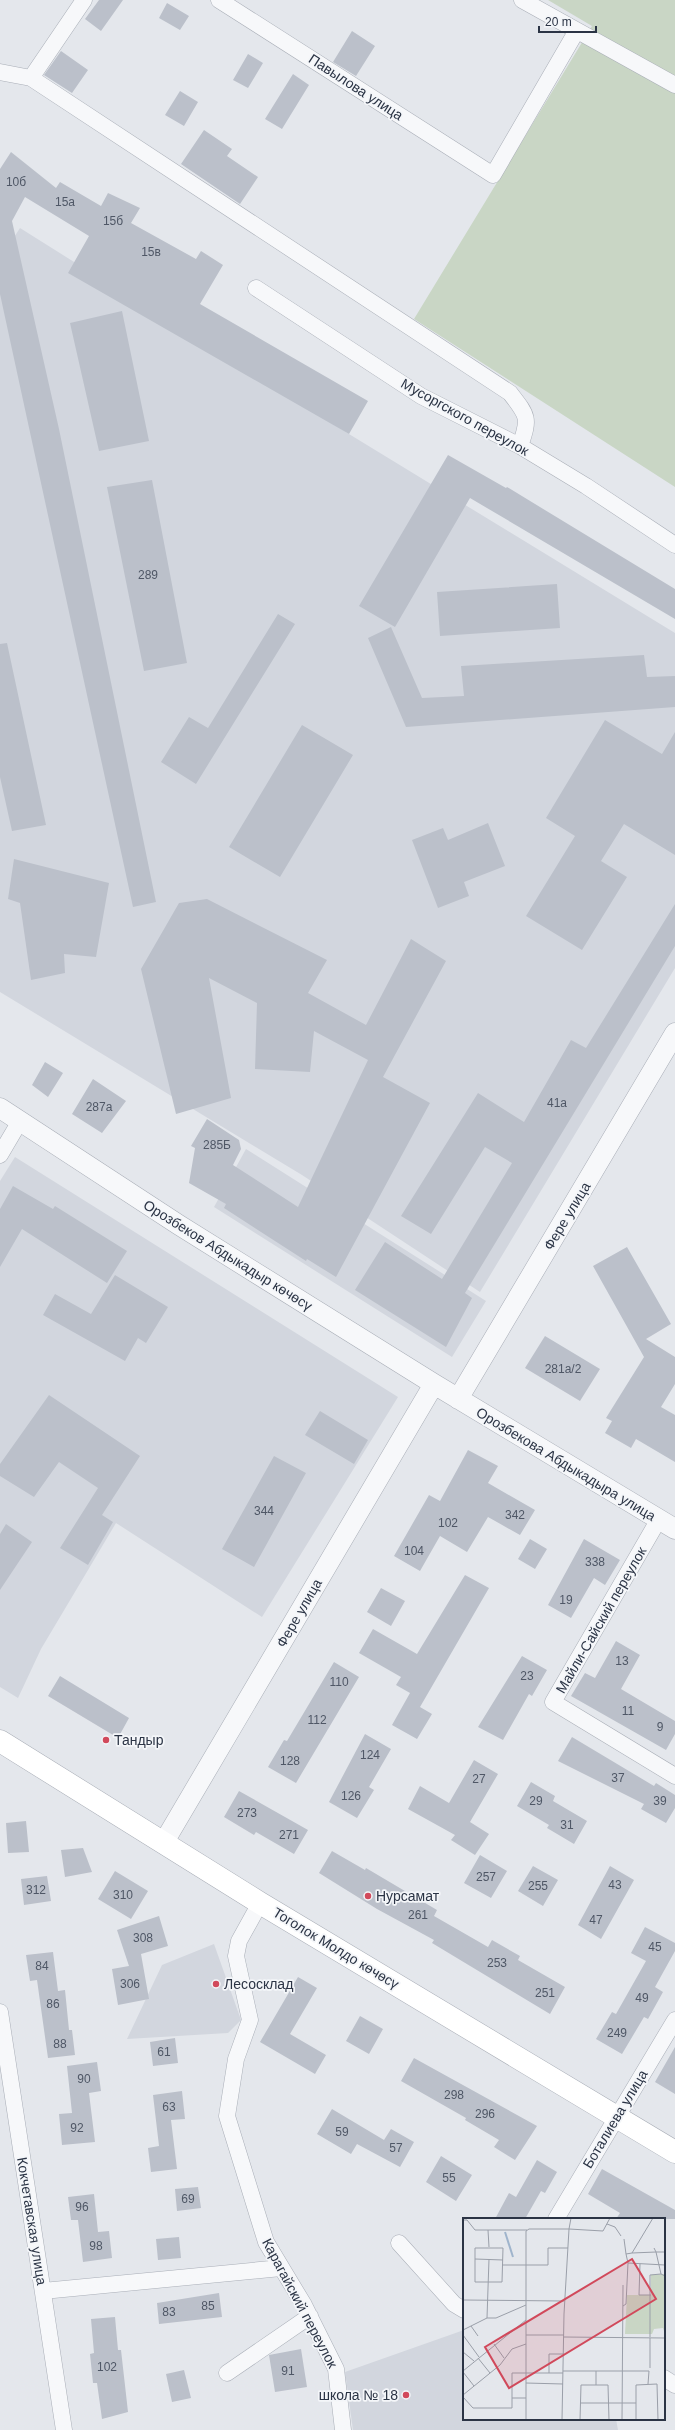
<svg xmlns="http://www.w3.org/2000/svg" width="675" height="2430" font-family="Helvetica,sans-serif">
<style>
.built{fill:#d2d6de}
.green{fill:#c9d6c5}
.building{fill:#bbc0ca}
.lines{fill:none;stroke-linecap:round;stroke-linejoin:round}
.minor-casing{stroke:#a9aeb7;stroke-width:17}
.tertiary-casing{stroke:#a9aeb7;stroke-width:21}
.secondary-casing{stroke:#a9aeb7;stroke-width:23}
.minor{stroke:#f7f8fa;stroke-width:16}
.tertiary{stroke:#f7f8fa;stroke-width:20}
.secondary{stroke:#fff;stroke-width:22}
.poi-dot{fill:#d1495b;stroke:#f4f6f9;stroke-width:1.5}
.labels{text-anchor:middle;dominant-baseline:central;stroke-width:3.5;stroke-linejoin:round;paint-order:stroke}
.number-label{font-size:12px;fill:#4f5766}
.street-label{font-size:14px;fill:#2b3445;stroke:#f4f6f9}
.poi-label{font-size:14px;fill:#2b3445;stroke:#f4f6f9;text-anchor:start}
.inset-river{fill:none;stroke:#9fb4cc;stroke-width:2}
.inset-road{fill:none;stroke:#9a9fa9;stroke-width:1}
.view{fill:#d1495b;fill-opacity:0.15;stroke:#d1495b;stroke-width:2}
.inset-edge{fill:none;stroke:#2b3445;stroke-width:2}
</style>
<rect width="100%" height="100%" fill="#e4e7ec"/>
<path class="built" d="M20,228l288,181 367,224v335l-195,324 -178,-117 -302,-183v-733z
M246,1149l240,152 -34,56 -238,-150z
M15,1157l383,240 -136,220 -146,-94 -75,126 -23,49 -18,-11v-506z
M214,1944l27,76 -13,13 -101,6 35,-74z
M464,2330v89h152l2,11h-265l-8,-58z"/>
<path class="green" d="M548,0h127v487l-261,-168 178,-293z"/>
<path class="building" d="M99,0h24l-22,31 -16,-12z
M167,3l22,13 -9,14 -21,-12z
M352,31l23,15 -19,30 -23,-14z
M61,51l27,19 -16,23 -28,-18z
M248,54l15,9 -15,25 -15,-8z
M293,74l16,11 -27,44 -17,-10z
M180,91l18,11 -14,24 -19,-11z
M204,130l28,19 -5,7 31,21 -18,27 -59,-40z
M11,152l45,36 4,-6 41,24 7,-13 32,15 -9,15 65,36 5,-8 22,14 -23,39 168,97 -19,33 -281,-161 21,-37 -64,-39 -13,24 47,208 97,473 -23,5 -133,-613v-125z
M122,311l27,130 -50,10 -29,-128z
M448,455l58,33 1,-1 168,102v30l-205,-121 -75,129 -36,-21z
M152,480l35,183 -43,8 -37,-184z
M557,584l3,44 -120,8 -3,-44z
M278,614l17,10 -99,160 -35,-22 28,-45 19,11z
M391,627l31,71 42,-2 -3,-30 183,-11 3,22 28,-1v31l-269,20 -38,-89z
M7,643l39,182 -34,6 -12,-54v-133z
M605,720l57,34 13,-22v123l-51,-31 -23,37 26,16 -45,73 -56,-34 49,-80 -29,-18z
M302,725l51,30 -73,122 -51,-30z
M488,823l17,43 -41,16 5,14 -31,12 -26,-68 31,-12 5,12z
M14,859l95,24 -13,74 -32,-3 1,19 -34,7 -11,-77 -12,-4z
M207,899l120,61 -19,33 58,32 45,-86 35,22 -63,116 47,26 -94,174 -29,-18 -1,2 -82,-53 2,-4 -37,-21 6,-35 -4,-2 16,-27 32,21 2,9 -8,16 65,42 70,-147 -54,-29 -4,41 -55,-3 2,-66 -48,-25 22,120 -55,16 -35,-145 38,-66z
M675,904v42l-210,347 7,5 -26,49 -91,-57 30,-48 57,37 70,-116 -27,-16 -54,87 -30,-18 77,-123 46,29 47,-82 15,8z
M45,1062l18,11 -15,24 -16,-12z
M93,1079l33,22 -24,32 -30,-19z
M13,1186l40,23 2,-3 72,45 -20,32 -85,-54 -22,38v-58z
M627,1247l44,77 -25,15 29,18v27l-14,23 14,8v47l-39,-23 -5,9 -26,-15 7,-12 -6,-3 38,-61 -51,-91z
M115,1275l53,32 -22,36 -8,-5 -13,23 -82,-46 12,-21 36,20z
M545,1336l55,33 -20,32 -55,-33z
M49,1395l91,61 -38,59 11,7 -25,43 -28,-17 38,-60 -39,-26 -25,35 -34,-21v-12z
M320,1411l48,29 -14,24 -49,-29z
M468,1450l30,16 -10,17 47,27 -15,25 -32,-18 -21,35 -27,-16 -20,35 -26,-15 35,-61 11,6z
M274,1456l32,17 -52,94 -32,-18z
M6,1524l26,18 -32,48v-56z
M530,1539l17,10 -12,20 -17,-10z
M584,1539l36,21 -15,25 -11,-7 -23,40 -23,-13z
M465,1575l24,13 -69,119 12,7 -15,25 -25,-14 18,-32 -14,-8 5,-8 -42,-24 14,-24 44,25z
M381,1588l24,13 -14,25 -24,-14z
M616,1641l24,14 -19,34 54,32v13l-9,16 -95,-54 14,-23 10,5z
M522,1656l25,14 -15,26 -3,-2 -26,46 -25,-13z
M334,1662l25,15 -63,106 -28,-16 16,-27 3,1z
M60,1676l69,42 -11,20 -70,-42z
M365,1734l26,15 -22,38 5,3 -17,28 -28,-16z
M572,1737l82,49 2,-3 19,12v13l-9,15 -25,-14 3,-5 -86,-43z
M474,1760l24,14 -28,48 19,12 -14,21 -24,-15 4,-5 -47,-26 12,-23 29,17z
M531,1782l24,14 -2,5 34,20 -13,23 -27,-16 2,-3 -32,-19z
M239,1791l69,39 -14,24 -38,-22 -2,3 -30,-18z
M26,1821l3,31 -21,1 -2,-30z
M83,1848l9,24 -27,5 -4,-27z
M332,1851l33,19 1,-2 71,42 -3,6 54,31 4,-7 28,16 -2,4 47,27 -15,27 -118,-71 2,-3 -57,-31 -58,-36z
M480,1855l27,16 -16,27 -27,-15z
M533,1866l25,14 -15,26 -25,-15z
M610,1866l24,14 -33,59 -23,-14z
M115,1871l33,20 -17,28 -33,-20z
M47,1876l4,25 -27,4 -3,-26z
M159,1916l9,30 -27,8 8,45 -31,6 -6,-36 17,-3 -12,-36z
M645,1927l30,16v8l-20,36 8,5 -15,27 -4,-2 -22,37 -26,-15 16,-27 4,2 30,-53 -15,-8z
M53,1952l5,39 7,-1 4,40h3l3,25 -27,3 -11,-78 -7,1 -4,-26z
M298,1977l19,11 -27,46 36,21 -11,19 -55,-32z
M360,2016l23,13 -14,25 -23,-13z
M175,2038l3,25 -25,3 -3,-24z
M675,2047v47l-20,-12z
M414,2058l123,68 -22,34 -21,-13 5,-7 -34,-20 1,-2 -65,-37z
M97,2062l4,29 -12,2 6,49 -33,3 -3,-31 13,-1 -5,-47z
M182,2091l3,28 -14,1 6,49 -26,3 -3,-24 11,-2 -6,-51z
M332,2109l52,31 7,-11 23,13 -14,25 -43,-23 -6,10 -34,-20z
M441,2156l31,19 -16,26 -30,-19z
M537,2160l20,12 -12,21 -4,-2 -16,28h-30l14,-26 7,4z
M602,2169l73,41v9h-59l4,-6 -32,-19z
M198,2187l3,21 -24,3 -2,-22z
M94,2194l4,38 11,-1 3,27 -29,4 -5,-42h-7l-3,-23z
M179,2237l2,21 -23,2 -2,-21z
M219,2293l3,24 -63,7 -2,-21z
M115,2317l3,33h3l7,62 -26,7 -5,-36h-4l-3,-29 4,-1 -3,-34z
M301,2349l6,38 -32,5 -6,-37z
M184,2370l7,28 -19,4 -6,-28z"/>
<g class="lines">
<g class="minor-casing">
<path id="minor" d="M219,0l274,175 83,-143
M522,0l153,85
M0,72l31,6 479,315c18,23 20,25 10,53
M31,78l53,-78
M256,288l165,108 99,50 66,40 89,59
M0,1155l20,-34
M659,1519l-106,183 122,74
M260,1903l-21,38 -3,15 14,64 -14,39 -9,57 39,126 38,63 32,64 7,61
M0,2012l64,418
M556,2219l119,-199
M399,2243l55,61 10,6
M43,2291l238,-23
M227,2373l83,-57
M664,2378l11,7"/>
</g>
<g class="tertiary-casing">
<path id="tertiary" d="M0,1108l179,117 255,159 241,145
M458,1399l217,-366
M164,1842l270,-458"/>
</g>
<g class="secondary-casing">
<path id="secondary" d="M0,1741l260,162 415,249"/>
</g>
<use href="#minor" class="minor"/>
<use href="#tertiary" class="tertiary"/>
<use href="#secondary" class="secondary"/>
</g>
<g class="poi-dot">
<circle cx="106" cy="1740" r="4"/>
<circle cx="368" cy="1896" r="4"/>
<circle cx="216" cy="1984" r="4"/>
<circle cx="406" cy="2395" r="4"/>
</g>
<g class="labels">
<g class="number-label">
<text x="16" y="182">10б</text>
<text x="65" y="202">15а</text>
<text x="113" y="221">15б</text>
<text x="151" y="252">15в</text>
<text x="148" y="575">289</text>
<text x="557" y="1103">41а</text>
<text x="99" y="1107">287а</text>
<text x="217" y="1145">285Б</text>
<text x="563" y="1369">281а/2</text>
<text x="264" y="1511">344</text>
<text x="515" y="1515">342</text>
<text x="448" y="1523">102</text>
<text x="414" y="1551">104</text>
<text x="595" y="1562">338</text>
<text x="566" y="1600">19</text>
<text x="622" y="1661">13</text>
<text x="527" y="1676">23</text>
<text x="339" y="1682">110</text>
<text x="628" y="1711">11</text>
<text x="317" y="1720">112</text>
<text x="660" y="1727">9</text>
<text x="370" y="1755">124</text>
<text x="290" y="1761">128</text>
<text x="618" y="1778">37</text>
<text x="479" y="1779">27</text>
<text x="351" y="1796">126</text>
<text x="536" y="1801">29</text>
<text x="660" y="1801">39</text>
<text x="247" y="1813">273</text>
<text x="567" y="1825">31</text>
<text x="289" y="1835">271</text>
<text x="486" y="1877">257</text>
<text x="615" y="1885">43</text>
<text x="538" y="1886">255</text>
<text x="36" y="1890">312</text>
<text x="123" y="1895">310</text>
<text x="418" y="1915">261</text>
<text x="596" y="1920">47</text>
<text x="143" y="1938">308</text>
<text x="655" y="1947">45</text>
<text x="497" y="1963">253</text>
<text x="42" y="1966">84</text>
<text x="130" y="1984">306</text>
<text x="545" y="1993">251</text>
<text x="642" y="1998">49</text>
<text x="53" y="2004">86</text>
<text x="617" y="2033">249</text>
<text x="60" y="2044">88</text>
<text x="164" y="2052">61</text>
<text x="84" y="2079">90</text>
<text x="454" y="2095">298</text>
<text x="169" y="2107">63</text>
<text x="485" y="2114">296</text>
<text x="77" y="2128">92</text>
<text x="342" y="2132">59</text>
<text x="396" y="2148">57</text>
<text x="449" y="2178">55</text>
<text x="188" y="2199">69</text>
<text x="82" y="2207">96</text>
<text x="96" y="2246">98</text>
<text x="208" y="2306">85</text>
<text x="169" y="2312">83</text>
<text x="107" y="2367">102</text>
<text x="288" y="2371">91</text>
</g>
<g class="street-label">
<text transform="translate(356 87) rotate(33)">Павылова улица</text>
<text transform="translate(465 417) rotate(29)">Мусоргского переулок</text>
<text transform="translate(567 1216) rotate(-59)">Фере улица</text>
<text transform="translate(228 1255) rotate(32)">Орозбеков Абдыкадыр көчөсү</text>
<text transform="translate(566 1464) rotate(31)">Орозбекова Абдыкадыра улица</text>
<text transform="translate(299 1613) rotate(-60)">Фере улица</text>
<text transform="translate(601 1620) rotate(-60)">Майли-Сайский переулок</text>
<text transform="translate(336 1948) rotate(31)">Тоголок Молдо көчөсү</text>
<text transform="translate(615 2119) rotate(-59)">Боталиева улица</text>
<text transform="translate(32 2221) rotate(81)">Кокчетавская улица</text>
<text transform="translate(300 2303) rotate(62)">Карагайский переулок</text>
</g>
<g class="poi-label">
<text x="114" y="1740">Тандыр</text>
<text x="376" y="1896">Нурсамат</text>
<text x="224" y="1984">Лесосклад</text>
<text x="398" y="2395" text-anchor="end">школа № 18</text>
</g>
</g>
<g transform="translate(463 2218)">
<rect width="202" height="202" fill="#e4e7ec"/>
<path d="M202,56v60l-2,-6 -9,1 -2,5h-27l2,-39h24v-20z" fill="#c9d6c5"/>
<path class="inset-river" d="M42,14l8,25"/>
<path class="inset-road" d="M190,0l-21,35 24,-1 5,22 4,2M0,2h4l8,10h52M144,6l8,3 6,9M25,12l1,17M161,21l2,15M12,30h28l-1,34h-27zM191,30l2,4h9M12,41l28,1M165,45l37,2M177,46l-1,31h12M40,47h45v-17h20M1,82l100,1M160,88l3,-2 2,-41 -2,-9 6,-1M24,100l2,-59M8,108l7,10M0,112l24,-12h9l30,-13M0,117l16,22M63,117h38M101,119l101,1M187,119v-62l11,-1M31,126l10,14M0,134l11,9M15,140l12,15M187,150v-30M0,153l63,-51M100,153h86l-1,13M0,154l11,14M49,155h51M86,155v-19h15M63,165l37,1M133,167v-14M0,177l37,-30 12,-16 14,-5M0,179l10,11h39v-35M49,180h14M118,185h55M63,202v-189l3,-2h40l2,-11M99,202l2,-106 5,-85 34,2 7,-13M117,202l1,-35h27l1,35M159,202l1,-135M173,202v-35l21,-1 1,36"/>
<path class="view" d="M169,41l24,40 -147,89 -24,-41z"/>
<rect width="202" height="202" class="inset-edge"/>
</g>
<path d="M539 26v6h57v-6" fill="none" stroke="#2b3445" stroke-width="2"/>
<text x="545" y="26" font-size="12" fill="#2b3445" stroke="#f4f6f9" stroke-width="3" paint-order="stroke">20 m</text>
</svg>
